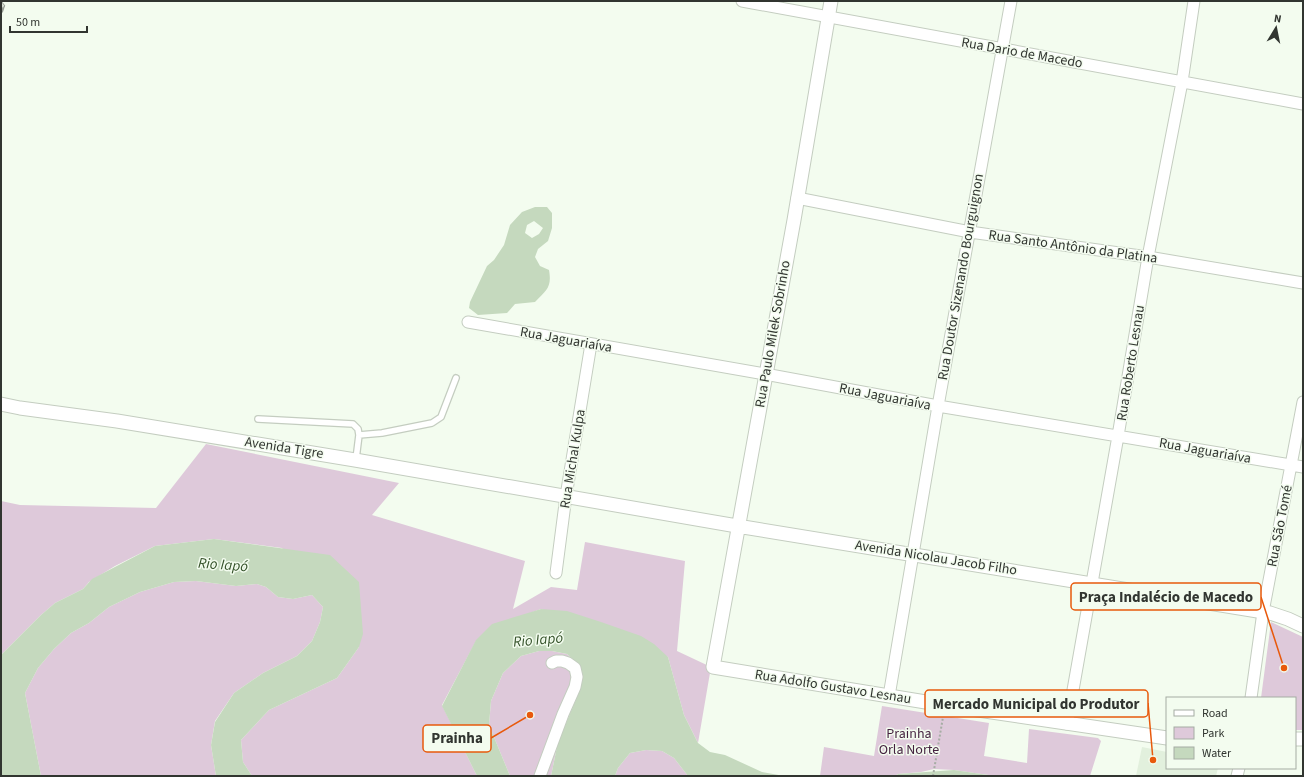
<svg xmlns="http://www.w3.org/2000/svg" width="1304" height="777" font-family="'Source Sans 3',sans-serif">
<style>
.built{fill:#e2f0dd}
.green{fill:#dec9da}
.water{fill:#c5d9be;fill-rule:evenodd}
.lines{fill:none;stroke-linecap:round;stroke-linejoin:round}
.service-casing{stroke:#c4cdc0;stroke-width:8}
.minor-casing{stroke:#c4cdc0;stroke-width:13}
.tertiary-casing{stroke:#c4cdc0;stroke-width:15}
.path{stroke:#a6ada4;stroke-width:2;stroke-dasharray:2 2;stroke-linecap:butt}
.service{stroke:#fff;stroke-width:5.5}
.minor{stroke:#fff;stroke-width:11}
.tertiary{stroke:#fff;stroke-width:13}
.shaded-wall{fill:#969c93}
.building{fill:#d6dfd2;stroke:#969c93}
.labels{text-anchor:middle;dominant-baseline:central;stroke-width:3;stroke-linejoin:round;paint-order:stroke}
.street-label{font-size:14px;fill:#313530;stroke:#f3fcef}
.park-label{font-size:14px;fill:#431f3e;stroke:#f3fcef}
.water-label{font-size:15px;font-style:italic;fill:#35522a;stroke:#f3fcef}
.leader{fill:none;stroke:#e8590c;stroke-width:1.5}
.callout-dot{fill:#e8590c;stroke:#f3fcef;stroke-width:1.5}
.callout{fill:#f3fcef;stroke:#e8590c;stroke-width:1.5}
.callout-label{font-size:15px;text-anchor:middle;font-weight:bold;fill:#313530}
</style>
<rect width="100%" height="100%" fill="#f3fcef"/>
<path class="built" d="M1142,747l25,5v16h51l-2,8h-80z"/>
<path class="green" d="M206,444l193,39 -27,32 153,46 -12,48 38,-22 26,3 8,-48 100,19 -8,90 34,16 -13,76 -14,-28 -16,-58 -127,-48 -22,8 -43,24 -34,64 35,71h-225l-9,-14 -2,-22 28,-30 68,-32 22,-31 -77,-99 -68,-9 -59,7 -40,20 -26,16 -6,7 -28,14 -14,12 -39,39 -1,5v-158l19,4 136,3z
M196,581l40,5 21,-2 9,3 12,10 15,2 19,-4 11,12 -3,15 -8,19 -15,15 -34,17 -29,20 -19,28 -4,24 5,31h-175l-16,-83 13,-25 16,-19 17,-16 18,-10 20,-16 31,-15 34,-10z
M1271,622l32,15v93h-8v-32h-34z
M539,651h13l15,3 8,7 5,9v20l-22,52 -7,34h-41l-21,-51 2,-24 12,-28 18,-17z
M882,706l107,17 -5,33 43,7 2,-34 69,9 3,3 -11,35h-95l-41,-6 -20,-1 -13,3 -23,2 -3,2h-75l4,-29 50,9z
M646,750l16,1 12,7 14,18h-73l3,-8 12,-15z"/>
<path class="water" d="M535,207h12l5,6v15l-4,13 -10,8 -3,8 5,9 9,4c3,17 -2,20 -14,32l-20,2 -8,9 -29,2 -9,-7 1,-6 17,-36 7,-6 10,-15 6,-20 12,-13zM534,221l9,7 -4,6 -7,4 -7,-5 2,-8z
M214,539l116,16 29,27 4,52 -4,13 -22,31 -68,32 -28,30 2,22 9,14h-36l-5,-31 4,-23 19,-29 29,-20 34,-17 15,-15 8,-19 3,-15 -11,-12 -19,4 -15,-2 -12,-10 -9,-3 -21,2 -40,-5 -22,1 -34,10 -31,15 -20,16 -18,10 -17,16 -16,19 -13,25 16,83h-40v-117l1,-5 39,-39 14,-12 28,-14 9,-10 63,-33z
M541,609l26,2 34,11 40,14 13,8 14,13 16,58 14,28 12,9 15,3 37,17 22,4h-96l-14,-18 -12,-7 -16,-1 -16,3 -12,15 -3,8h-64l7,-34 22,-52v-20l-5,-9 -8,-7 -15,-3h-13l-18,5 -18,17 -12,28 -2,24 21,51h-33l-35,-70 34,-66 16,-16z
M954,770l41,6h-100l3,-2z"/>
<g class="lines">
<g class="service-casing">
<path id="service" d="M258,419l95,5 5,5 1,6 -3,24
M359,435l23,-2 50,-10 9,-6 15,-39"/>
</g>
<g class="minor-casing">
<path id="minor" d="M742,1l561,103
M797,198l173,34 178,25 155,26
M468,322l297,52 173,32 365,61
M556,573l10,-77 25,-152
M889,696l49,-290 73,-405
M1251,698l12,-86 40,-210
M1067,724l51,-288 30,-179 34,-175 12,-81
M540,776l23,-62 12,-27 2,-10 -2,-9 -7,-5 -6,-2h-6l-4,2
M1237,776l2,-8"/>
</g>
<g class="tertiary-casing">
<path id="tertiary" d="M831,1l-37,219 -81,447 231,38 223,33
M1,404l19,4 97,13 238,39 382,66 533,87 18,6 15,7
M1295,739h8"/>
</g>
<path class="path" d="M933,776l10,-59"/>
<use href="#service" class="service"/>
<use href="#minor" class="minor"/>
<use href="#tertiary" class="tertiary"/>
</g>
<path class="shaded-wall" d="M5,6l-2,6 -2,2v-5z"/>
<path class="building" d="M1,1l4,5 -4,3z"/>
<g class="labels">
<g class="street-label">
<text transform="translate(1022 53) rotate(10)">Rua Dario de Macedo</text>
<text transform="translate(1073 247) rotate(8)">Rua Santo Antônio da Platina</text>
<text transform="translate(961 277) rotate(-80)">Rua Doutor Sizenando Bourguignon</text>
<text transform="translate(773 334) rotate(-80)">Rua Paulo Milek Sobrinho</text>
<text transform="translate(566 340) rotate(10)">Rua Jaguariaíva</text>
<text transform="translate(1131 363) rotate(-81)">Rua Roberto Lesnau</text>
<text transform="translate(885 397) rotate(11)">Rua Jaguariaíva</text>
<text transform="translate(284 448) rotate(9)">Avenida Tigre</text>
<text transform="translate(1205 451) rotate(10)">Rua Jaguariaíva</text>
<text transform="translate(573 459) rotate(-81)">Rua Michal Kulpa</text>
<text transform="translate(1280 526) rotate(-79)">Rua São Tomé</text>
<text transform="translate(936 558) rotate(9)">Avenida Nicolau Jacob Filho</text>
<text transform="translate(833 687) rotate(9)">Rua Adolfo Gustavo Lesnau</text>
</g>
<g class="park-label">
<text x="909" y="734">Prainha<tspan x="909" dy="16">Orla Norte</tspan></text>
</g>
<g class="water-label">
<text transform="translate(223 565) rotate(4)">Rio Iapó</text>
<text transform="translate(538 640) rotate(-5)">Rio Iapó</text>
</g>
</g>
<path class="leader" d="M1284 668L1261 597M1153 760L1148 703M530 715L491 738"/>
<g class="callout-dot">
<circle cx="1284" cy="668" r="4"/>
<circle cx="1153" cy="760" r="4"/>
<circle cx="530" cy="715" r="4"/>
</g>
<g class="callout">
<rect x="1071" y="583" width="190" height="27" rx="4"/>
<rect x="925" y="690" width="223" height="27" rx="4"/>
<rect x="423" y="725" width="68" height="27" rx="4"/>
</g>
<g class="callout-label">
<text x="1166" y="602">Praça Indalécio de Macedo</text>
<text x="1036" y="709">Mercado Municipal do Produtor</text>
<text x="457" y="743">Prainha</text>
</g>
<rect width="1304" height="777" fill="none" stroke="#313530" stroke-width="4"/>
<rect x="1166" y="697" width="130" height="72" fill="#f3fcef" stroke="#a5aca3"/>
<rect x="1174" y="710" width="20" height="6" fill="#ffffff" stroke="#a5aca3"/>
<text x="1202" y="717" font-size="12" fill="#313530">Road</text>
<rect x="1174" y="727" width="20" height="12" fill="#dec9da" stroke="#a5aca3"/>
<text x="1202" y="737" font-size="12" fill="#313530">Park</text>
<rect x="1174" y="747" width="20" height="12" fill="#c5d9be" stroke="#a5aca3"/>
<text x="1202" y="757" font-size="12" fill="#313530">Water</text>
<g transform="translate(1276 28) rotate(10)" stroke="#f3fcef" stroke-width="3" paint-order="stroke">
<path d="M0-3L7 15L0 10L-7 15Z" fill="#313530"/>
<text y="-6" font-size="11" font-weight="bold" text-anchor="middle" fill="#313530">N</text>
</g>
<path d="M10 26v6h77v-6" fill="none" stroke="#313530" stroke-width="2"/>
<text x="16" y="26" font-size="12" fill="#313530" stroke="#f3fcef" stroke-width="3" paint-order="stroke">50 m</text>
</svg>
